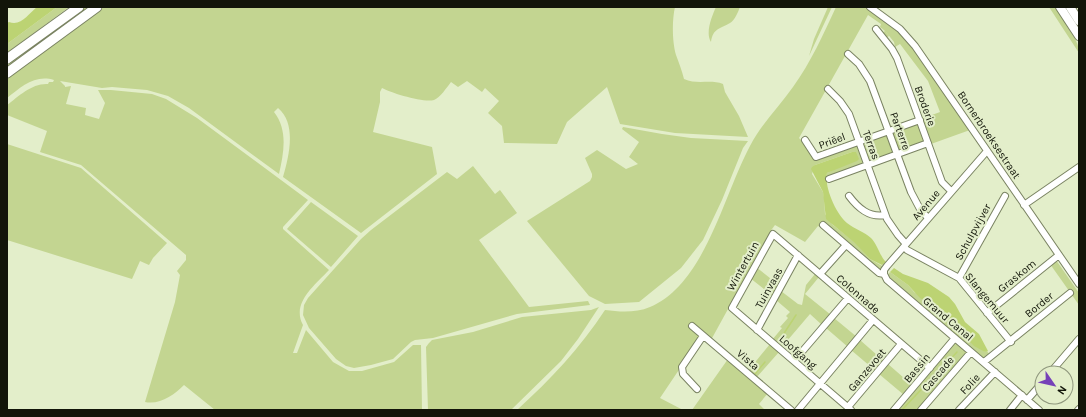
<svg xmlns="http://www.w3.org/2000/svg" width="1086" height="417" font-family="Karla,sans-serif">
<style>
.green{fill:#c3d591}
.water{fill:#bcd373}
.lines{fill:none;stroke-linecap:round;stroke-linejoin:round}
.stream{stroke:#bcd373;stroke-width:1.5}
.minor-casing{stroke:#7a8362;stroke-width:8}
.major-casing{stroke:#7a8362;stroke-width:10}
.highway-casing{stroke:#7a8362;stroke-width:11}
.minor{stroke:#fff;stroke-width:6}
.major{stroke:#fff;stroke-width:8}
.highway{stroke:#fff;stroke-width:9}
.labels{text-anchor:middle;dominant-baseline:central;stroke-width:4;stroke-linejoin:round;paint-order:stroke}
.street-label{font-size:11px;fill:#121509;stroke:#e3eeca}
</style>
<rect width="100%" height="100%" fill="#e3eeca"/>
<path class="green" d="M57,7h12l-62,46v-9z
M82,7h11l-86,64v-9z
M104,7h571c-3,13 -3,35 1,48 3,8 6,16 8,24 13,6 27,0 39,5l2,8 14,24 9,21 -73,-4 -55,-9 -13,-37 -40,35 -10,22 -53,-1 -2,-17 -14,-13 11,-12 -14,-13 -3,4 -15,-11 -9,6 -7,-5c-4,5 -11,16 -17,18 -10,3 -43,-7 -52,-12l-2,4v10l-7,30 59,15 5,27 -76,59 -78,-56c6,-21 14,-53 -5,-69l-4,4c14,18 10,40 5,62l-90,-66 -21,-12 -21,-6 -35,-3 -10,1 -42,-7 5,5v1l6,-1 -5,18 20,4 -1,7 14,4 6,-16 -7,-13h13l41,4 14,5 31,19 111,82 -25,27v2l46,41c-14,15 -38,33 -26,55l-10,28h4l9,-23 27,32 16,9h13l32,-9 19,-17h8l1,65h-207l-31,-25c-10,10 -24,20 -39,17l30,-100 5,-27 -3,-4 9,-11v-5l-105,-90 -41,-13 7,-21 -40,-16v-10c12,-9 25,-22 41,-21l1,-2h4l1,-2c-19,-6 -33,7 -47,18v-19z
M716,7h24c-2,5 -5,13 -10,16 -10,6 -17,5 -19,19 -6,-9 1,-26 5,-35z
M828,7h4l-23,49 5,-17z
M836,7h29l31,23 14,13 60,87 -39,14 -10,-25 19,-7 -12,-31 -28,-37 -5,3 -1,-5 -8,-10 -1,-1 4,5 -3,2 -4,-5 3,-2 -5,-4 1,-3 -13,-9 -69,123c7,6 9,16 16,21l41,-14 2,1 5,16 -2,3 -35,13 1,-5 6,-3 23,-18h-4l-37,13 -3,9 11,18 1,5 1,17 8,11 23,18 14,16 14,8 -3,4 -58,-48 -3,4 -2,-1 -13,16 -30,-17 -3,4 -61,111 -10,-3 -41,61 23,12h-166c34,-31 63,-62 88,-100 15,2 31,3 45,-3 55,-23 74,-113 100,-161 11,-22 29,-39 43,-59 18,-25 30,-52 43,-80z
M1049,7h8c4,6 6,11 9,17 5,10 13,17 13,29z
M919,124l5,16v1l-24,10 -2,-2 -6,-16 1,-1z
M623,127l39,7 29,4 57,3 -5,7 -21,52 -19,40 -22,28 -42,34 -34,2 -16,-8 -62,-75 63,-40 2,-4v-3l-7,-16 12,-8 29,19 12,-5 -9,-7 10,-15 -17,-13z
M886,134l3,1 5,17 -2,2 -23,8 -7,-19z
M7,144l74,24 86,75 -14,15 -4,7 -9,-4 -8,18 -125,-39z
M473,166l22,28 5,-4 17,23 -38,27 50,67 59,-6 2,4 -73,9 -84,24 -18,2 -4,2 -18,17 -22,6 -17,3 -8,-2 -10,-7 -27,-31 -6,-13 1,-10 4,-7 53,-59 10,-9 76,-58 10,7z
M311,202l47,34 -27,31 -44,-38z
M1056,260l23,33v12l-29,-41z
M756,267l24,19 -6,11 -24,-19z
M890,272l18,13 6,7 30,19 5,5 4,8 32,28 2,-1 2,3 -4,4h-3l-95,-82z
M815,274l4,3 -14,17 26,21 -9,10 -12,-11 -29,34 -9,-8 10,-12 -2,-1 8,-9 -2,-2 4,-4 -14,-12 5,-9 17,13 4,1 4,-20z
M599,307l-21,32 -17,22 -50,49h-83l-2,-63 3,-4 3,-3 41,-8 49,-15 69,-7z
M834,318l23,19 -9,10 -22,-19z
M860,340l25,22 -8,10 -26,-22z
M956,342l11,10 -49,58h-20z
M770,344l9,8 -23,26 -8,-7z
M728,359l40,34 -9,11 6,6h-73z
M888,364l24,21 -8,10 -25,-21z"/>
<path class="water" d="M37,7h20l-50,37v-21l2,-1c12,5 20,-9 28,-15z
M852,152h4l3,7 -2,2 -30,12c-3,14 9,41 20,50 7,6 18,9 24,15 7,7 8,17 15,24l-4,3 -12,-6 -15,-16 -29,-24 -3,-27 -12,-23 1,-2 3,-2z
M894,268l9,6 25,9 21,14 6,7 10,18 14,12 9,17 -3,1 -11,-6 -21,-22 -4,-8 -5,-5 -24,-13 -12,-13 -18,-13z"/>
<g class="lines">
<path class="stream" d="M779,341l17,-26
M755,374l10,-12
M902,410c18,-20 37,-38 55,-58"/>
<g class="minor-casing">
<path id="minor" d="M870,7l30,22 15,17 164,238
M876,29l16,20 5,9 45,124 9,9
M848,54l11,10 11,17 41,111 9,17 8,9
M828,89l12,12 9,13 38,105 11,16 8,9
M805,140l11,17 104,-37
M829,179l99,-36
M849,196c9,12 20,22 36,19
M1024,205l55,-38
M823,225l56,48 5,1
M904,247l3,3 52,28 52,64
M820,274l26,-29
M884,274l3,6 152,130
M884,274v-4l3,-4 100,-115
M959,278l46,-82
M987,313l72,-58
M692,326l99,84
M757,330l41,-75
M794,361l54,-63
M984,362l86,-69
M1050,373l29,-34
M697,389l-14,-15 -1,-7 21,-31
M1027,400l15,-17
M848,407l53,-63
M798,410l75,-90
M851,410l-119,-102 41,-74 157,134
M894,410l61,-72
M921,410l50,-58
M959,410l36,-38
M1010,410l12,-15
M1078,410l1,-1"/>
</g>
<g class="major-casing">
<path id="major" d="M1060,7l19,29
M1070,7l9,14"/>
</g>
<g class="highway-casing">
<path id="highway" d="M7,59l72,-52
M7,73l90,-66"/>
</g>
<use href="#minor" class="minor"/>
<use href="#major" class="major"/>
<use href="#highway" class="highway"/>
</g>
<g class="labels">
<g class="street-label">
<text transform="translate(925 106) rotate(70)">Broderie</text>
<text transform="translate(900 131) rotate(70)">Parterre</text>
<text transform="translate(989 135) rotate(56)">Bornerbroeksestraat</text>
<text transform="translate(832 141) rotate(-20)">Priëel</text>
<text transform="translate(871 145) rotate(70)">Terras</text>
<text transform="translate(926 205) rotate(-50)">Avenue</text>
<text transform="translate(973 232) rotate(-61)">Schulpvijver</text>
<text transform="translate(743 266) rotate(-61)">Wintertuin</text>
<text transform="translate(1017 276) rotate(-39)">Graskom</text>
<text transform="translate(769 288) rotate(-61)">Tuinvaas</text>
<text transform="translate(858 294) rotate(41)">Colonnade</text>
<text transform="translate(987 298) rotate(50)">Slangemuur</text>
<text transform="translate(1039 305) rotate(-39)">Border</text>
<text transform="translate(948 319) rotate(40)">Grand Canal</text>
<text transform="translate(798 352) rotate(41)">Loofgang</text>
<text transform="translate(748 360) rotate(40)">Vista</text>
<text transform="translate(917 368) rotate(-50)">Bassin</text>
<text transform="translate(867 370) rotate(-50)">Ganzevoet</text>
<text transform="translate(938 374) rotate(-49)">Cascade</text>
<text transform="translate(970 384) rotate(-47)">Folie</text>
</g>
</g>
<rect width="1086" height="417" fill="none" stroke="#121509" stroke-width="16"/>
<g transform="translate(1054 385) rotate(124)"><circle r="19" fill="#e3eeca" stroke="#8f977d"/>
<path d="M0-3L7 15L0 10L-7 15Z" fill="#7641b8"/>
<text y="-6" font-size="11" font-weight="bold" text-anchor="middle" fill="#121509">N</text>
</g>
</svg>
